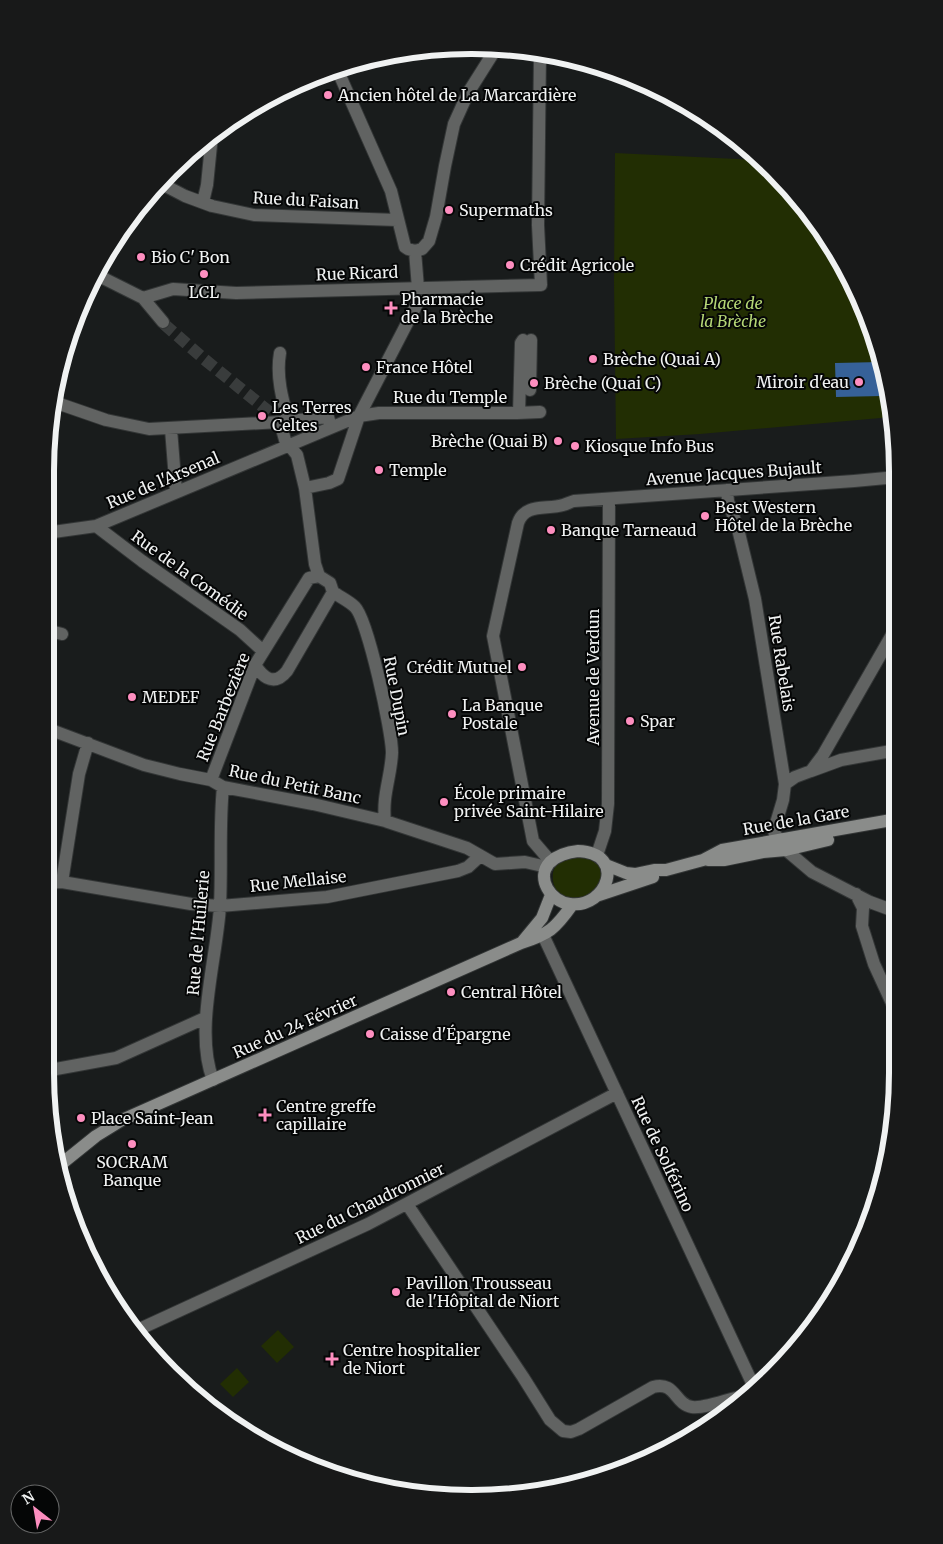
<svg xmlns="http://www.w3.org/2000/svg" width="943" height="1544" font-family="Merriweather,serif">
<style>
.green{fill:#222e03}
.water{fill:#366198}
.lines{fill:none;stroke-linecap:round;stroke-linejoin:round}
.street-tunnel{stroke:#393c3c;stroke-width:12;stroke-dasharray:12 6;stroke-linecap:butt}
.street-casing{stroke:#333636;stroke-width:14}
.secondary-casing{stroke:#333636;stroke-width:14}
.street{stroke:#616362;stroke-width:12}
.secondary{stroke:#8a8c8a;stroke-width:12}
.poi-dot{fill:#fd8ebf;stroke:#050606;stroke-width:2}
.labels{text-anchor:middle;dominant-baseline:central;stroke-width:4;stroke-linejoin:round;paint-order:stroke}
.poi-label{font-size:16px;fill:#f0f2f2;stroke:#050606;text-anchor:start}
.street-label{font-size:16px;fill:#f0f2f2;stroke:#050606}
.park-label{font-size:16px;font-style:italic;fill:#b5d776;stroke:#050606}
.rim{fill:none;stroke:#f0f2f2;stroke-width:6}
</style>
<rect width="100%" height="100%" fill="#191c1c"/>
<path class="green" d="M615,153l142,7 35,30 49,69 34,76 17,82 -192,17 -84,5 -2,-159z
M575,856c57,5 9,61 -16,37 -8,-8 -9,-25 1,-31 4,-3 10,-4 15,-6z
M278,1330l16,17 -17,16 -16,-17z
M237,1368l12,14 -16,15 -13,-13z"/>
<path class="water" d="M881,362l1,34 -46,1 -1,-34z"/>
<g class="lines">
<path class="street-tunnel" d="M164,324l40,35 68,55 8,8"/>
<g class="street-casing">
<path id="street" d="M337,69l54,122 14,56 3,2 7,2
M160,183l25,13 27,10 42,9 143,5
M203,202l4,-17 5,-50
M415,251l7,-2 7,-8 7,-24 9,-51 9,-42 14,-31 29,-46
M97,275l46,23 30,-9 63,4 305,-8 -3,-60 2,-173
M143,298l20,24
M280,353c-4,23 2,46 9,69
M530,390l1,-50
M54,402l52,18 43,9 131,-7
M519,413l2,-70 2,-3
M171,429l5,63
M305,488l24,-5 9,-4 21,-63 58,-112 1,-16 -3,-37
M727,490l1,11 10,28 17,70 30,185 -2,16 -9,30 1,5 6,5
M96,526l46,35 98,69 23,21
M46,533l50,-7 263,-110 20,-3h138l23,-1
M319,576l-4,-12 -10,-76 -8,-33 -12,-15 -5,-18 48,-5 3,10
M333,592c7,5 16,9 22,15 13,13 37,125 37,146 -1,24 -10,42 -7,68
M46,630l16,4
M255,665c9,14 20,21 32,6l46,-79 -3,-9 -11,-7
M46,728l98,37 36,9 31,6 12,7 90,17 72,17 82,27 28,16 30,-2 22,5
M811,771l30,-11 56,-10
M211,780l44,-115 54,-87 10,-2
M785,784l10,-7 16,-6 12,-16 74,-129
M786,850l26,22 58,30 27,10
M597,855l8,-24 3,-27 1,-305
M551,862l-18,-21 -40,-205 25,-113c7,-20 28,-13 45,-18 4,-1 7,-3 11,-4l280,-20 43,-4
M62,882l17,-108 9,-31
M45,883l17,-1 129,22 29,2 107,-9 131,-26 10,-4 12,-11
M856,894l7,14 -1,18 12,38 23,50
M543,935l211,452
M45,1071l71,-13 89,-40
M213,1080c-19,-49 4,-122 7,-174 2,-40 -1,-79 3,-119
M407,1204l116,173 27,43 13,11 8,1 8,-3 74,-42c23,-6 21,17 39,20 11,2 41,-9 54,-12
M133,1332l235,-108 249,-131"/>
</g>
<g class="secondary-casing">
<path id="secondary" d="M578,851c50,2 29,58 -8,53 -19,-2 -35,-26 -20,-42 8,-7 18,-10 28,-11z
M708,860h16l39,-8 23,-2 42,-10
M606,865l20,8 9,1 19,-4h12l37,-10 19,-10 175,-31
M599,895l54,-18
M523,941l19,-23 9,-23
M60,1165l36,-29 26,-16 399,-177c28,-9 34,-14 51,-38"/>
</g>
<use href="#street" class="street"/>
<use href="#secondary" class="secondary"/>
</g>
<g class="poi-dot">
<circle cx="328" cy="95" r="5"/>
<circle cx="449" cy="210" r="5"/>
<circle cx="141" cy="257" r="5"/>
<circle cx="510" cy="265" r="5"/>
<circle cx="204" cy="274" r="5"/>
<path d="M388.5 300.5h5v5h5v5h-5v5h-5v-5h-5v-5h5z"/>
<circle cx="593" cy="359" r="5"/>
<circle cx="366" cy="367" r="5"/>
<circle cx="859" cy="382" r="5"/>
<circle cx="534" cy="383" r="5"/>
<circle cx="262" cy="416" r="5"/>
<circle cx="558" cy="441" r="5"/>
<circle cx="575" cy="446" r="5"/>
<circle cx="379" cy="470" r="5"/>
<circle cx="705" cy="516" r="5"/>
<circle cx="551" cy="530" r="5"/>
<circle cx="522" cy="667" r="5"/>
<circle cx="132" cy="697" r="5"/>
<circle cx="452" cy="714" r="5"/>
<circle cx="630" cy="721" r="5"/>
<circle cx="444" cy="802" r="5"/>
<circle cx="451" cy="992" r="5"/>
<circle cx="370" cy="1034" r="5"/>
<path d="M262.5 1107.5h5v5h5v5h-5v5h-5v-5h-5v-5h5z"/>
<circle cx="81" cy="1118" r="5"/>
<circle cx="132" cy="1144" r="5"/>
<circle cx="396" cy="1292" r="5"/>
<path d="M329.5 1351.5h5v5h5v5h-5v5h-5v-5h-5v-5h5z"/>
</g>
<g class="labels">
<g class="poi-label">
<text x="338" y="95">Ancien hôtel de La Marcardière</text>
<text x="459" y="210">Supermaths</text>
<text x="151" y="257">Bio C' Bon</text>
<text x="520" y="265">Crédit Agricole</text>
<text x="204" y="292" text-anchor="middle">LCL</text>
<text x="401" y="299">Pharmacie<tspan x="401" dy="18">de la Brèche</tspan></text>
<text x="603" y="359">Brèche (Quai A)</text>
<text x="376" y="367">France Hôtel</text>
<text x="849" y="382" text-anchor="end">Miroir d'eau</text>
<text x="544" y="383">Brèche (Quai C)</text>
<text x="272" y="407">Les Terres<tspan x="272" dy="18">Celtes</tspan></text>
<text x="548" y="441" text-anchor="end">Brèche (Quai B)</text>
<text x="585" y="446">Kiosque Info Bus</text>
<text x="389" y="470">Temple</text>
<text x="715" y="507">Best Western<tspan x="715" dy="18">Hôtel de la Brèche</tspan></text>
<text x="561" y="530">Banque Tarneaud</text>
<text x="512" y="667" text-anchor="end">Crédit Mutuel</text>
<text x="142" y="697">MEDEF</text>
<text x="462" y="705">La Banque<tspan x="462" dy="18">Postale</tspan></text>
<text x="640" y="721">Spar</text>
<text x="454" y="793">École primaire<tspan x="454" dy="18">privée Saint-Hilaire</tspan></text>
<text x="461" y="992">Central Hôtel</text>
<text x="380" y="1034">Caisse d'Épargne</text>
<text x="276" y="1106">Centre greffe<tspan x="276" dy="18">capillaire</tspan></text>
<text x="91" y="1118">Place Saint-Jean</text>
<text x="132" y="1162" text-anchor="middle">SOCRAM<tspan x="132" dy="18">Banque</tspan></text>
<text x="406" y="1283">Pavillon Trousseau<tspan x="406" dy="18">de l'Hôpital de Niort</tspan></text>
<text x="343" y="1350">Centre hospitalier<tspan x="343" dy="18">de Niort</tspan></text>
</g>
<g class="street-label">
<text transform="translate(306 200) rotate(3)">Rue du Faisan</text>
<text transform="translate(357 273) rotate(-2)">Rue Ricard</text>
<text x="450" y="397">Rue du Temple</text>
<text transform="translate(734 473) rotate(-4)">Avenue Jacques Bujault</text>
<text transform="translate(163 480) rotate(-23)">Rue de l'Arsenal</text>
<text transform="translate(190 575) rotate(36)">Rue de la Comédie</text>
<text transform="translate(782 663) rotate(81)">Rue Rabelais</text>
<text transform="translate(593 677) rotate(-90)">Avenue de Verdun</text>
<text transform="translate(397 696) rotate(79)">Rue Dupin</text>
<text transform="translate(223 707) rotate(-68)">Rue Barbezière</text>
<text transform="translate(295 784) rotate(12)">Rue du Petit Banc</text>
<text transform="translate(796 820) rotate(-10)">Rue de la Gare</text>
<text transform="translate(298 881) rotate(-6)">Rue Mellaise</text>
<text transform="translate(198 933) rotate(-85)">Rue de l'Huilerie</text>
<text transform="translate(295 1026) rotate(-24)">Rue du 24 Février</text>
<text transform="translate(663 1154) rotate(65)">Rue de Solférino</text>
<text transform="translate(370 1203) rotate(-26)">Rue du Chaudronnier</text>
</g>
<g class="park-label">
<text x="733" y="303">Place de<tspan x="733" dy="18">la Brèche</tspan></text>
</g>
</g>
<path d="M0 0H943V1544H0ZM471 54H472A417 417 0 0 1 889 471V1073A417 417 0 0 1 472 1490H471A417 417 0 0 1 54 1073V471A417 417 0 0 1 471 54Z" fill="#181919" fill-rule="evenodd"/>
<path class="rim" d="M471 54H472A417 417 0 0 1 889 471V1073A417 417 0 0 1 472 1490H471A417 417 0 0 1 54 1073V471A417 417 0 0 1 471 54Z"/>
<g transform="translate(35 1509) rotate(329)"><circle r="24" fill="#050606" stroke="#636464"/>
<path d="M0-4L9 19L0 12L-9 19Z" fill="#fd8ebf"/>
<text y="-8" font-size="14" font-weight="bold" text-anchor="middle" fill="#f0f2f2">N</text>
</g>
</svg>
